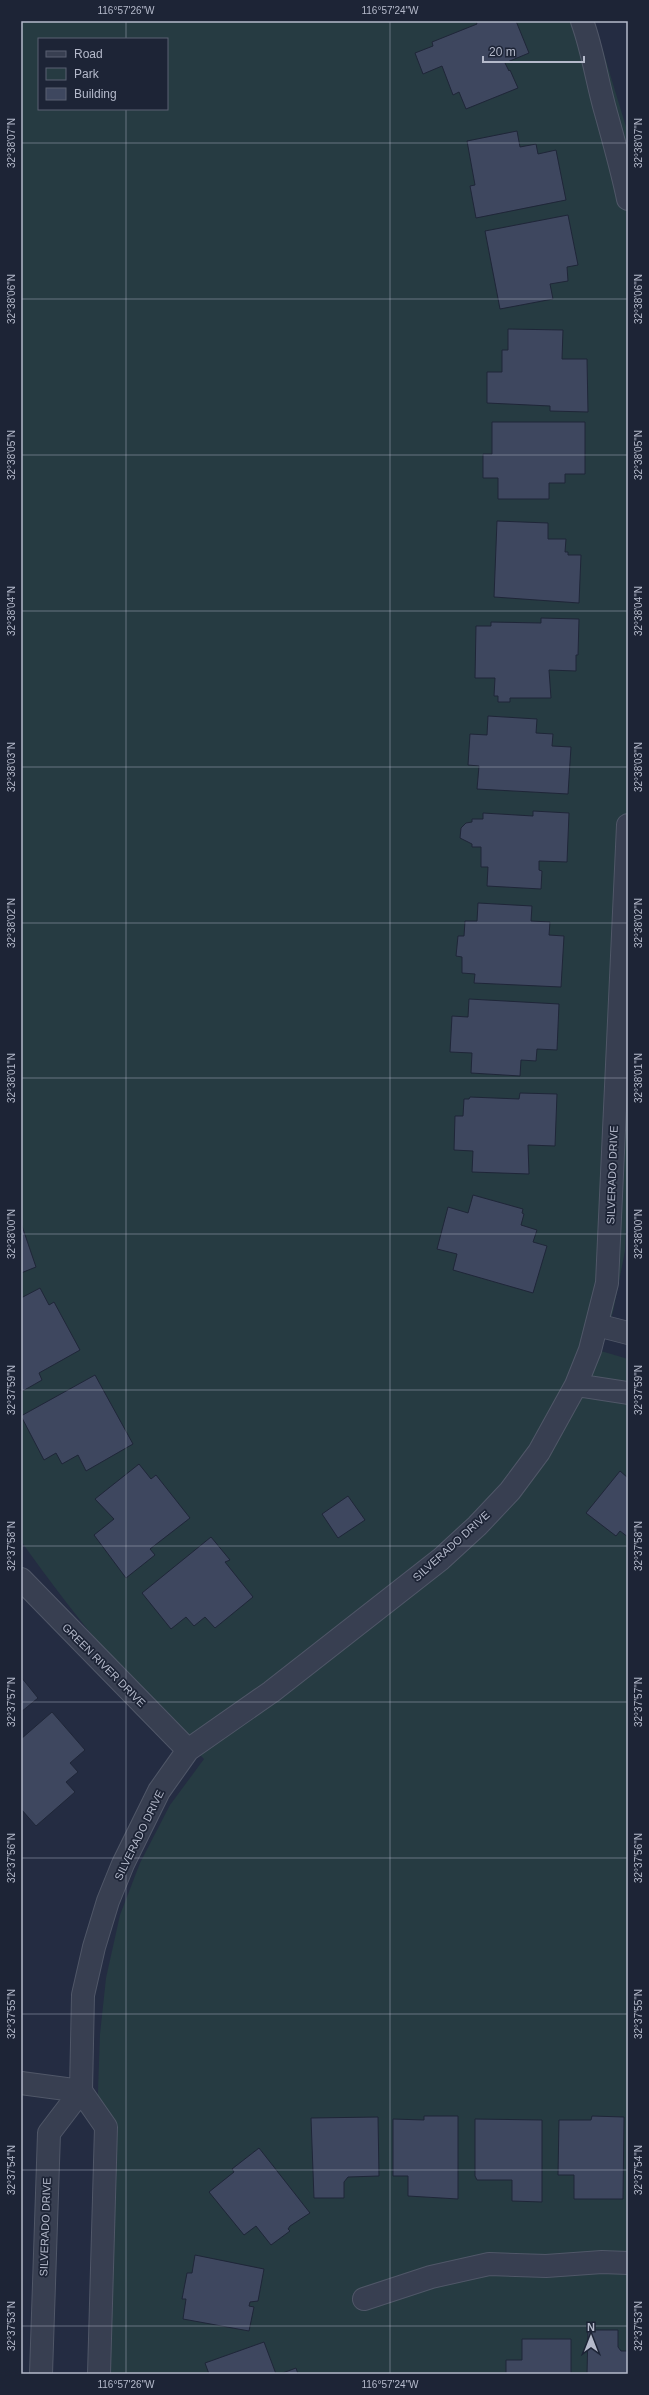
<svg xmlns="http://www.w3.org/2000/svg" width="649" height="2395" font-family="Helvetica,sans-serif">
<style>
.green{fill:#263b42;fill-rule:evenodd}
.building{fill:#3e475f;stroke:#1f2638}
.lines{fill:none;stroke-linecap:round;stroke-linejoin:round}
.street-casing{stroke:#505768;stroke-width:24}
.street{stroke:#383f51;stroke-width:22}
.ticks{fill:none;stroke:#b5bacb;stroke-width:1;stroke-opacity:0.45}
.labels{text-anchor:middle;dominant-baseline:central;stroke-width:3.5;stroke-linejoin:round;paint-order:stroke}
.street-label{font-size:11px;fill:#b5bacb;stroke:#1d2436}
.neatline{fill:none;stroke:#b5bacb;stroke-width:1.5}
.ticks-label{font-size:10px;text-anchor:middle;fill:#b5bacb}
</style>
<rect width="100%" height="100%" fill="#242c42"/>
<path class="green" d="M21,21h573l32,106 2,1053 -3,71 -12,61 -12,39 27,8v1015h-540l12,-340 6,-56 14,-63 20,-52 30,-58 34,-46c-69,-69 -127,-139 -183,-218zM39,39h128v70h-128z"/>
<path class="building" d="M476,21h40l13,32 -24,10 4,8 1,-1 8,18 -52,21 -7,-17 -6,3 -11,-29 -19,8 -8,-21 18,-7 -1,-4 45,-18z
M517,131l3,16 16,-3 2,10 18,-4 10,50 -90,18 -6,-32 5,-1 -8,-44z
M568,215l10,50 -11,2 1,14 -18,3 3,15 -53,10 -15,-78z
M508,329l55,1 -1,29h25l1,53 -38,-1v-5l-63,-3v-31h15v-22h6z
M492,422h93v52h-20v9h-16v16h-51v-21h-15v-24h9z
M497,521l51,2v16h18l-1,13h3v3h13l-2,48 -85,-6z
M541,618l38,1 -1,36h-2v16l-27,-1 2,28h-41v4h-12v-6h-4l1,-18h-20l1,-52h15v-4l50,1z
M488,716l49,3 -1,14 17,1 -1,12 19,1 -3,47 -91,-5 2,-23 -11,-1 2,-31 17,1z
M533,811l36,2 -2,49 -28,-1v9l3,1 -1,18 -54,-3 1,-19h-7v-20h-9v-3l-12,-6 1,-10 5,-5 6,-1v-3h11v-6l50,3z
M478,903l54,3 -1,15 19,1 -1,13 15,1 -3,51 -87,-4 1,-9 -13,-1v-16l-6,-1 2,-20h6l1,-15h12z
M469,999l90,5 -2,46 -20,-1 -1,12 -15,-1 -1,16 -49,-3 1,-20 -22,-1 2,-36 16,1z
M520,1093l37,1 -2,52 -27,-1 1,29 -57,-2 1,-21 -19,-1 1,-34h8l1,-17h5l1,-2 49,2z
M473,1195l50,14 -1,4 2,1 -3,11 16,5 -4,12 14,4 -14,47 -80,-23 4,-16 -20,-5 11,-42 20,6z
M21,1223l15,44 -15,6z
M40,1288l9,17 5,-3 26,48 -41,23 3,7 -21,12v-94z
M95,1375l38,69 -47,27 -8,-16 -16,9 -6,-11 -12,7 -23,-44z
M139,1464l12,15 5,-4 34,43 -40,31 5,6 -29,23 -32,-43 20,-16 -19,-20z
M620,1471l8,7v59l-8,-6 -4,5 -30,-23z
M348,1496l17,24 -27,18 -16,-24z
M211,1537l19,23 -5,2 28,35 -38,31 -10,-11 -11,9 -8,-9 -15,12 -29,-36z
M21,1677l17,21 -17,14z
M52,1712l33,38 -15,13 8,9 -12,10 9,10 -39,34 -15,-17v-70z
M424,2116h34v83l-50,-3v-20h-15v-57l31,1z
M592,2116l32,1 -1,82h-49v-24h-16l1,-55h32z
M378,2117l1,59 -31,1 -4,5v16h-30l-3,-80z
M475,2119l67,1v82l-30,-1v-21h-35l-2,-4z
M259,2148l51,65 -20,13 -2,3 2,2 -19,14 -15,-19 -12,9 -35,-43 25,-20 -2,-3z
M195,2255l69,14 -6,32 -8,1 -1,4 5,1 -5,24 -66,-12 3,-20h-4l5,-26h5z
M588,2330h30v17l3,4h7v23h-41z
M522,2339h49v35h-65v-14h16z
M264,2342l12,32h-67l-4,-11z
M296,2368l2,6h-18z"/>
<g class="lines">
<g class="street-casing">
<path id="street" d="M582,21c11,30 15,61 24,92 8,29 16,57 22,86
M597,1325l31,8
M576,1385l52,8
M21,1579l167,171
M21,2083l60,8
M364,2299l67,-22 58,-13 57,2 56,-4 26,1
M41,2374l8,-241 32,-42
M99,2374l7,-247 -25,-36 2,-96 11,-48 14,-46 15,-37 36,-73 29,-41 83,-58 170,-133 36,-33 33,-35 29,-39 37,-67 14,-35 17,-67 21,-458"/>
</g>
<use href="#street" class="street"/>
</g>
<path class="ticks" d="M126,21v18M390,21v2353M126,109v2265M21,143h607M21,299h607M21,455h607M21,611h607M21,767h607M21,923h607M21,1078h607M21,1234h607M21,1390h607M21,1546h607M21,1702h607M21,1858h607M21,2014h607M21,2170h607M21,2326h607"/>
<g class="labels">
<g class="street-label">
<text transform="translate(612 1175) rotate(-88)">SILVERADO DRIVE</text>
<text transform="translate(451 1546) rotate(-42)">SILVERADO DRIVE</text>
<text transform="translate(104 1665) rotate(45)">GREEN RIVER DRIVE</text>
<text transform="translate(139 1835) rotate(-64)">SILVERADO DRIVE</text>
<text transform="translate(45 2227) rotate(-88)">SILVERADO DRIVE</text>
</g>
</g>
<rect width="649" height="2395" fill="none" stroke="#1d2436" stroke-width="44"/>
<rect x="38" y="38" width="130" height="72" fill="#1d2436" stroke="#5a6072"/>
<rect x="46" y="51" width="20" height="6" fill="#383f51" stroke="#5a6072"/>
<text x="74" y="58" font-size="12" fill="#b5bacb">Road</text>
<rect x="46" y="68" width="20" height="12" fill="#263b42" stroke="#5a6072"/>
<text x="74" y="78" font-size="12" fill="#b5bacb">Park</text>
<rect x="46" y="88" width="20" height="12" fill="#3e475f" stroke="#5a6072"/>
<text x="74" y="98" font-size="12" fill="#b5bacb">Building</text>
<g transform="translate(591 2337)" stroke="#1d2436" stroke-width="3" paint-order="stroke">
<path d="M0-3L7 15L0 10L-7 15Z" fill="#b5bacb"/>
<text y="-6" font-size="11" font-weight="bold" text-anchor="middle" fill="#b5bacb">N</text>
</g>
<path d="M483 56v6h101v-6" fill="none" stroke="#b5bacb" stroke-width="2"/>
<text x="489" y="56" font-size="12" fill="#b5bacb" stroke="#1d2436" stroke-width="3" paint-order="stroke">20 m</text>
<rect x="22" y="22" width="605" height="2351" class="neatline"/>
<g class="ticks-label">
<text x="126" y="14">116°57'26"W</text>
<text x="390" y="14">116°57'24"W</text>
<text transform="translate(11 143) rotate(-90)" y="4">32°38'07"N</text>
<text transform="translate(638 143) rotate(-90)" y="4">32°38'07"N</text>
<text transform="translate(11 299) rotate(-90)" y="4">32°38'06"N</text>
<text transform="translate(638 299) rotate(-90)" y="4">32°38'06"N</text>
<text transform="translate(11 455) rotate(-90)" y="4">32°38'05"N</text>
<text transform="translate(638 455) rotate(-90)" y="4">32°38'05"N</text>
<text transform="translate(11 611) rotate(-90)" y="4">32°38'04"N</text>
<text transform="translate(638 611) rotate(-90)" y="4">32°38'04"N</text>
<text transform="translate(11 767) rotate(-90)" y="4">32°38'03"N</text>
<text transform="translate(638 767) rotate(-90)" y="4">32°38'03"N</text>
<text transform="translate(11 923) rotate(-90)" y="4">32°38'02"N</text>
<text transform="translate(638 923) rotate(-90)" y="4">32°38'02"N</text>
<text transform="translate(11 1078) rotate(-90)" y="4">32°38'01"N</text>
<text transform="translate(638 1078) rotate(-90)" y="4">32°38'01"N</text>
<text transform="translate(11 1234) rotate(-90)" y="4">32°38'00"N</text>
<text transform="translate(638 1234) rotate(-90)" y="4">32°38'00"N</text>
<text transform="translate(11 1390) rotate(-90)" y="4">32°37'59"N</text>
<text transform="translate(638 1390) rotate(-90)" y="4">32°37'59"N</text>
<text transform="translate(11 1546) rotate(-90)" y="4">32°37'58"N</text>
<text transform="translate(638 1546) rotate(-90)" y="4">32°37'58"N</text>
<text transform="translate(11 1702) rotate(-90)" y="4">32°37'57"N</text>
<text transform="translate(638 1702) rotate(-90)" y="4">32°37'57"N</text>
<text transform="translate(11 1858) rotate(-90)" y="4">32°37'56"N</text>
<text transform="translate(638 1858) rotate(-90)" y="4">32°37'56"N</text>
<text transform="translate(11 2014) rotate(-90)" y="4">32°37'55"N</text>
<text transform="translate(638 2014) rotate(-90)" y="4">32°37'55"N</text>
<text transform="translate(11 2170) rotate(-90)" y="4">32°37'54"N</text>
<text transform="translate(638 2170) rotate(-90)" y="4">32°37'54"N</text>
<text transform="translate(11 2326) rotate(-90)" y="4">32°37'53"N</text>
<text transform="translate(638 2326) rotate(-90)" y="4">32°37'53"N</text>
<text x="126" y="2388">116°57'26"W</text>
<text x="390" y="2388">116°57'24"W</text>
</g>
</svg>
